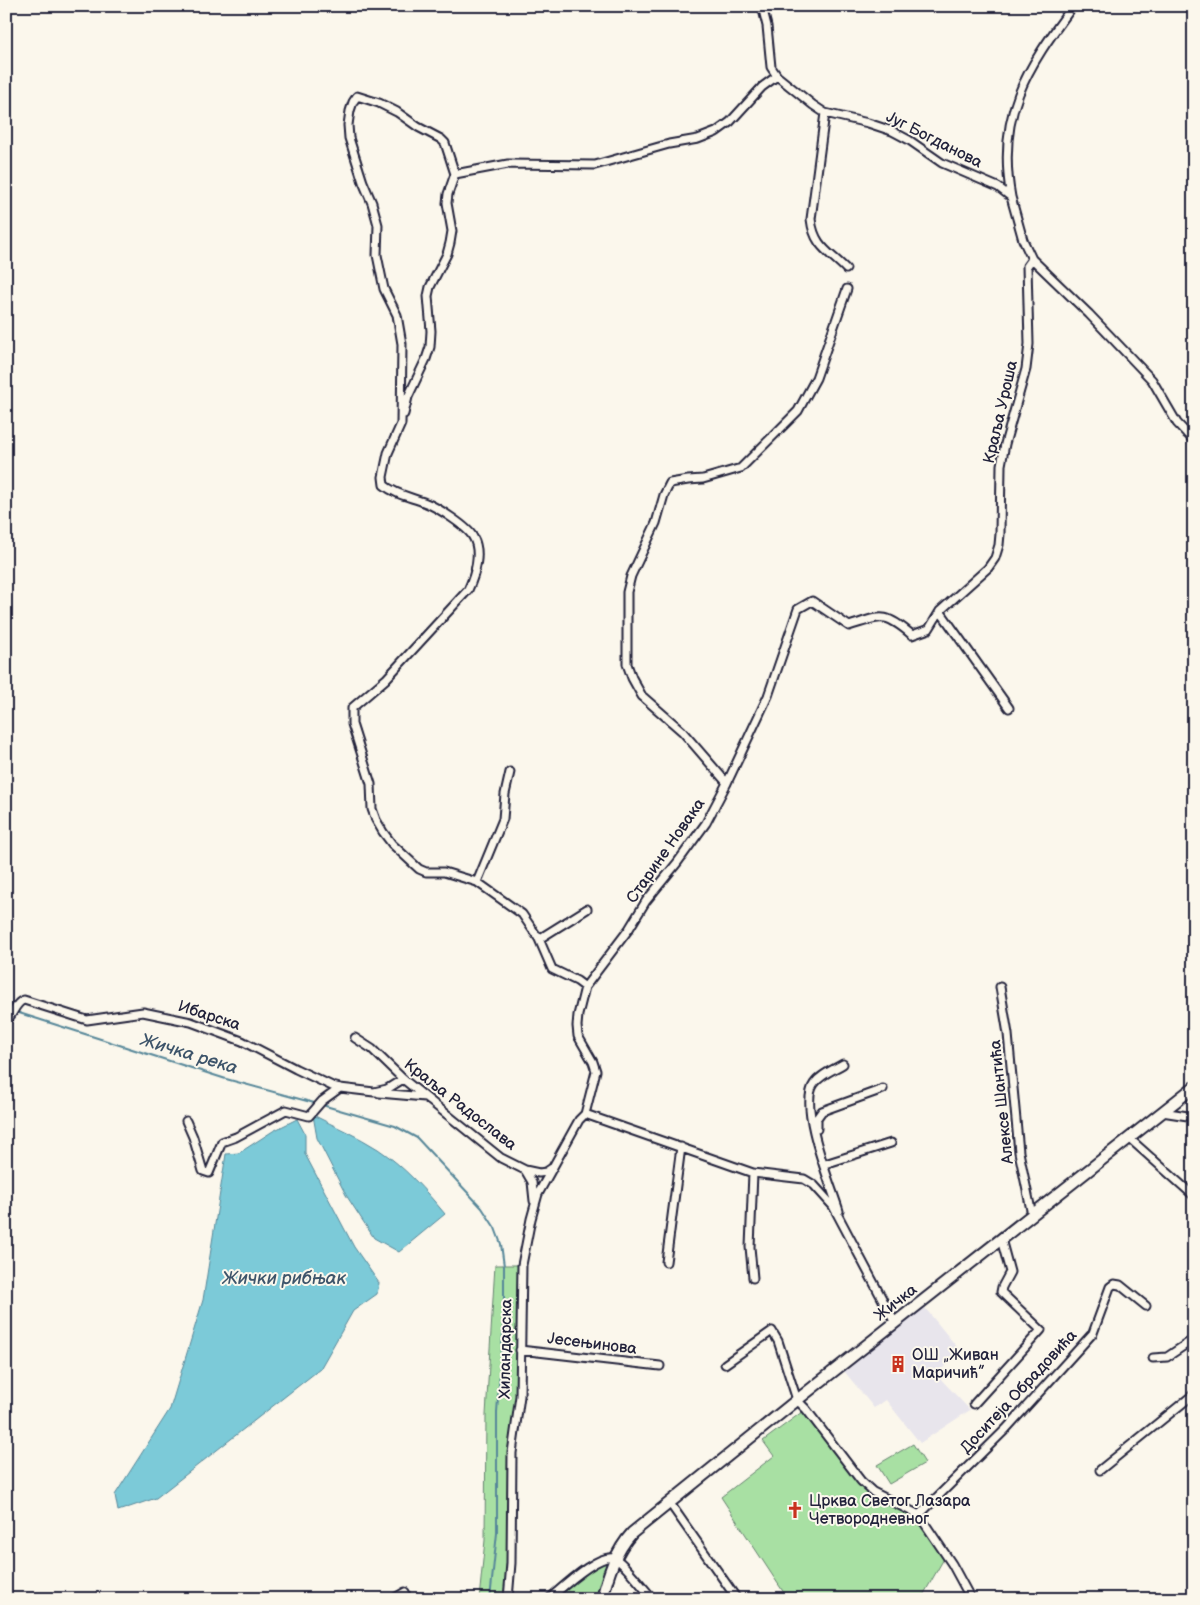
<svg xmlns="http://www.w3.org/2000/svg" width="1200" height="1605" font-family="'Balsamiq Sans',sans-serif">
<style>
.built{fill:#e8e5ec}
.green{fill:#a8e0a3;stroke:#65816f}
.water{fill:#7bcad8;stroke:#578799}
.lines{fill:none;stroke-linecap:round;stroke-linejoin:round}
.stream{stroke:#578799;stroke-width:2}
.minor-casing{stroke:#22223b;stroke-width:11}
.secondary-casing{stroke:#22223b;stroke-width:14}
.minor{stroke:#fbf7ec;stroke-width:7}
.secondary{stroke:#fbf7ec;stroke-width:10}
.labels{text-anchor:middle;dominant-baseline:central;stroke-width:4;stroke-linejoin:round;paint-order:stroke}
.street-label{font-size:16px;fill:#22223b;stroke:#fbf7ec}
.poi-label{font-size:16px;fill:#22223b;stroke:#fbf7ec;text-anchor:start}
.water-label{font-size:18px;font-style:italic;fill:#3d546a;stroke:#fbf7ec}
</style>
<rect width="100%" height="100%" fill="#fbf7ec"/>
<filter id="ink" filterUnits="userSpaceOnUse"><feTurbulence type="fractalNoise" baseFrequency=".02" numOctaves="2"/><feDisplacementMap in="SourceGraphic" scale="10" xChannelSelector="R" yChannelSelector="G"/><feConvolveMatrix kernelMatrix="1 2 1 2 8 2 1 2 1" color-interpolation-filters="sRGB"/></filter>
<g filter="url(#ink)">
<path class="built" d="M921,1303l40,49 -25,22 34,36 -50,33 -34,-43 -12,8 -34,-42z"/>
<path class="green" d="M495,1265h27l-2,131 -8,57 -4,146h-29l6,-59 1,-125z
M806,1409l67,83 46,23 27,40 -25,44h-133l-67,-102 53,-41 -11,-15z
M913,1444l12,19 -36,21 -12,-19z
M621,1546l-19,53h-51z"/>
<path class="water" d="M313,1115c21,11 45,21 65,34 27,18 47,41 67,65l-46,38 -25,-14 -28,-43 -29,-57z
M297,1119l8,15v20l49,93 25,36 -2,11 -24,17 -33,58 -164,129 -38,13 -3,-16 55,-86 33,-109 23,-146 13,-1 34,-22z"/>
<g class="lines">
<path class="stream" d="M6,1008l6,3
M16,1012l210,67 92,25
M322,1105l73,21 22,12 65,70 13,20 6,16 3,22v55l-7,91v121l-7,66"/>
<g class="minor-casing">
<path id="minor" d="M762,6l5,20 4,41 6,9 36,29 12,8 43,10 24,8 17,9 33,23 56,24 13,10 12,43 9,19 57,55 63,66 25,43 17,18
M825,113l-14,106c3,27 17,32 35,50
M1011,197c-15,-82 15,-128 62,-191
M404,414l4,-17 18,-38 4,-12 1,-16 -3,-35 2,-9 17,-33 3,-11 2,-12 -5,-28 1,-9 7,-20
M1187,434l7,-9
M940,611l69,97
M727,783l-45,-52 -40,-35 -10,-18 -5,-14v-72l4,-16 25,-53 8,-28 6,-12 18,-3 15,-1 38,-11 57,-57 18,-33 31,-89
M477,882l26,-63 2,-25 5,-22
M539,939l48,-30
M585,987l-8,-6 -25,-12 -13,-30 -17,-25 -45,-32 -33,-10h-18l-7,-3 -27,-25 -9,-12 -7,-12 -4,-11 -1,-25 -19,-60v-16l34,-29 82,-89c7,-15 14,-38 5,-53 -5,-10 -36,-30 -47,-34 -15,-6 -30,-8 -42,-18l-1,-8 5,-24 13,-29 1,-80 -5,-29 -13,-26 -7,-34 1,-30 -6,-22 -9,-21 -14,-44 -1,-13 2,-14 3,-9 4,-6 22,7 18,9 21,15 23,12 4,4 10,31 53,-10 87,1 74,-21 29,-5 18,-7 14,-10 32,-35 15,-11
M1000,987l8,47 11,118 13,63
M6,1020c8,-5 9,-18 18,-20l63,20 56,-8 48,10 51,19 54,28 36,17 8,2 34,4 13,-3 16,-10
M355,1038l17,11 31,30 98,79 24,12 14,3 7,-1 6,-4
M379,1093l46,4
M1162,1112l32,5
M585,1114l168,59 51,6 10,6 19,21 62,117
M186,1121l7,16 10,34 6,2 13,-31 14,-5 50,-27 23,6 13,-15 18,-13
M817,1129v-11l5,-7 61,-22
M1129,1138l65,58
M828,1163l63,-20
M525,1170l7,12 2,19
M839,1211c-8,-26 -41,-105 -25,-127 6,-9 19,-14 29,-20
M666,1262l15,-115
M753,1278l-3,-31 3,-74
M520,1350l140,16
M1153,1358l14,-1 27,-18
M725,1364l47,-33 6,10 19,59 9,9 55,72 12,11 46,23 33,49 19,35
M974,1404l67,-74 -40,-38 1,-5 8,-15 -9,-33
M1100,1470l94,-76
M669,1502l68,97
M919,1515l87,-86 87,-96 17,-46 4,-3 6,1 26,21
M393,1599l12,-7
M508,1599l3,-36 1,-110 8,-57 2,-131 9,-46 7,-25 41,-74 6,-6 11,-43 -3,-9 -15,-26 -1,-10 1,-11 7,-28 44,-58 17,-28 31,-38 29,-40 21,-40 41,-87 30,-87 14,-8 37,25c33,-10 35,-15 63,9l17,-6 11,-18 48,-43 7,-10 4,-13 1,-11 1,-69 4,-21 21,-75 3,-25 -2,-78 5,-7
M549,1599c12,-10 52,-49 67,-40 9,5 29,31 37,40"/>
</g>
<g class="secondary-casing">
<path id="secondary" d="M602,1599c6,-24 13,-47 30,-66l165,-133 397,-313"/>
</g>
<use href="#minor" class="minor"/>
<use href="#secondary" class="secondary"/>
</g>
</g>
<defs>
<g id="building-bare" transform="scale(1.35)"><path d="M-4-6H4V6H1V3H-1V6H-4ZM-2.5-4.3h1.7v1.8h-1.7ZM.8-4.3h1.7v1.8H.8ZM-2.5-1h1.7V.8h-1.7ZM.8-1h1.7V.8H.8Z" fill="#c8321e" stroke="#fbf7ec" stroke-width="2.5" paint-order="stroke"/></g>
<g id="church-bare" transform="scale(1.35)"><path d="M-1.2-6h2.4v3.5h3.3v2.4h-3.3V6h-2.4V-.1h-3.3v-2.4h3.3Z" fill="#c8321e" stroke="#fbf7ec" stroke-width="2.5" paint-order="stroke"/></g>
</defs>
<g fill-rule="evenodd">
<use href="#building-bare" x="898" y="1364"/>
<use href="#church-bare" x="795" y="1510"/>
</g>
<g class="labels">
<g class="street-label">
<text transform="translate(934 140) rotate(27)">Југ Богданова</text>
<text transform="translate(1001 412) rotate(-77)">Краља Уроша</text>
<text transform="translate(666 851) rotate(-55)">Старине Новака</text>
<text transform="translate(209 1016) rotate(18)">Ибарска</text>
<text transform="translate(1002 1102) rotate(-96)">Алексе Шантића</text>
<text transform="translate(460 1105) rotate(38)">Краља Радослава</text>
<text transform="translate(896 1303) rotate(-38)">Жичка</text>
<text transform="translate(592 1344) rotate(7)">Јесењинова</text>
<text transform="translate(506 1349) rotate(-89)">Хиландарска</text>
<text transform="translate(1019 1392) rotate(-47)">Доситеја Обрадовића</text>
</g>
<g class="poi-label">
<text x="912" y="1355">ОШ „Живан<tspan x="912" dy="18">Маричић”</tspan></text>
<text x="809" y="1501">Црква Светог Лазара<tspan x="809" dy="18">Четвородневног</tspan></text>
</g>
<g class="water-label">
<text transform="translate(189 1054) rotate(17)">Жичка река</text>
<text x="284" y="1278">Жички рибњак</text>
</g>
</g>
<rect width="1200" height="1605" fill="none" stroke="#fbf7ec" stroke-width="25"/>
<rect x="12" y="12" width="1175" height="1580" fill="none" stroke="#22223b" stroke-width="2" filter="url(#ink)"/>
</svg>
